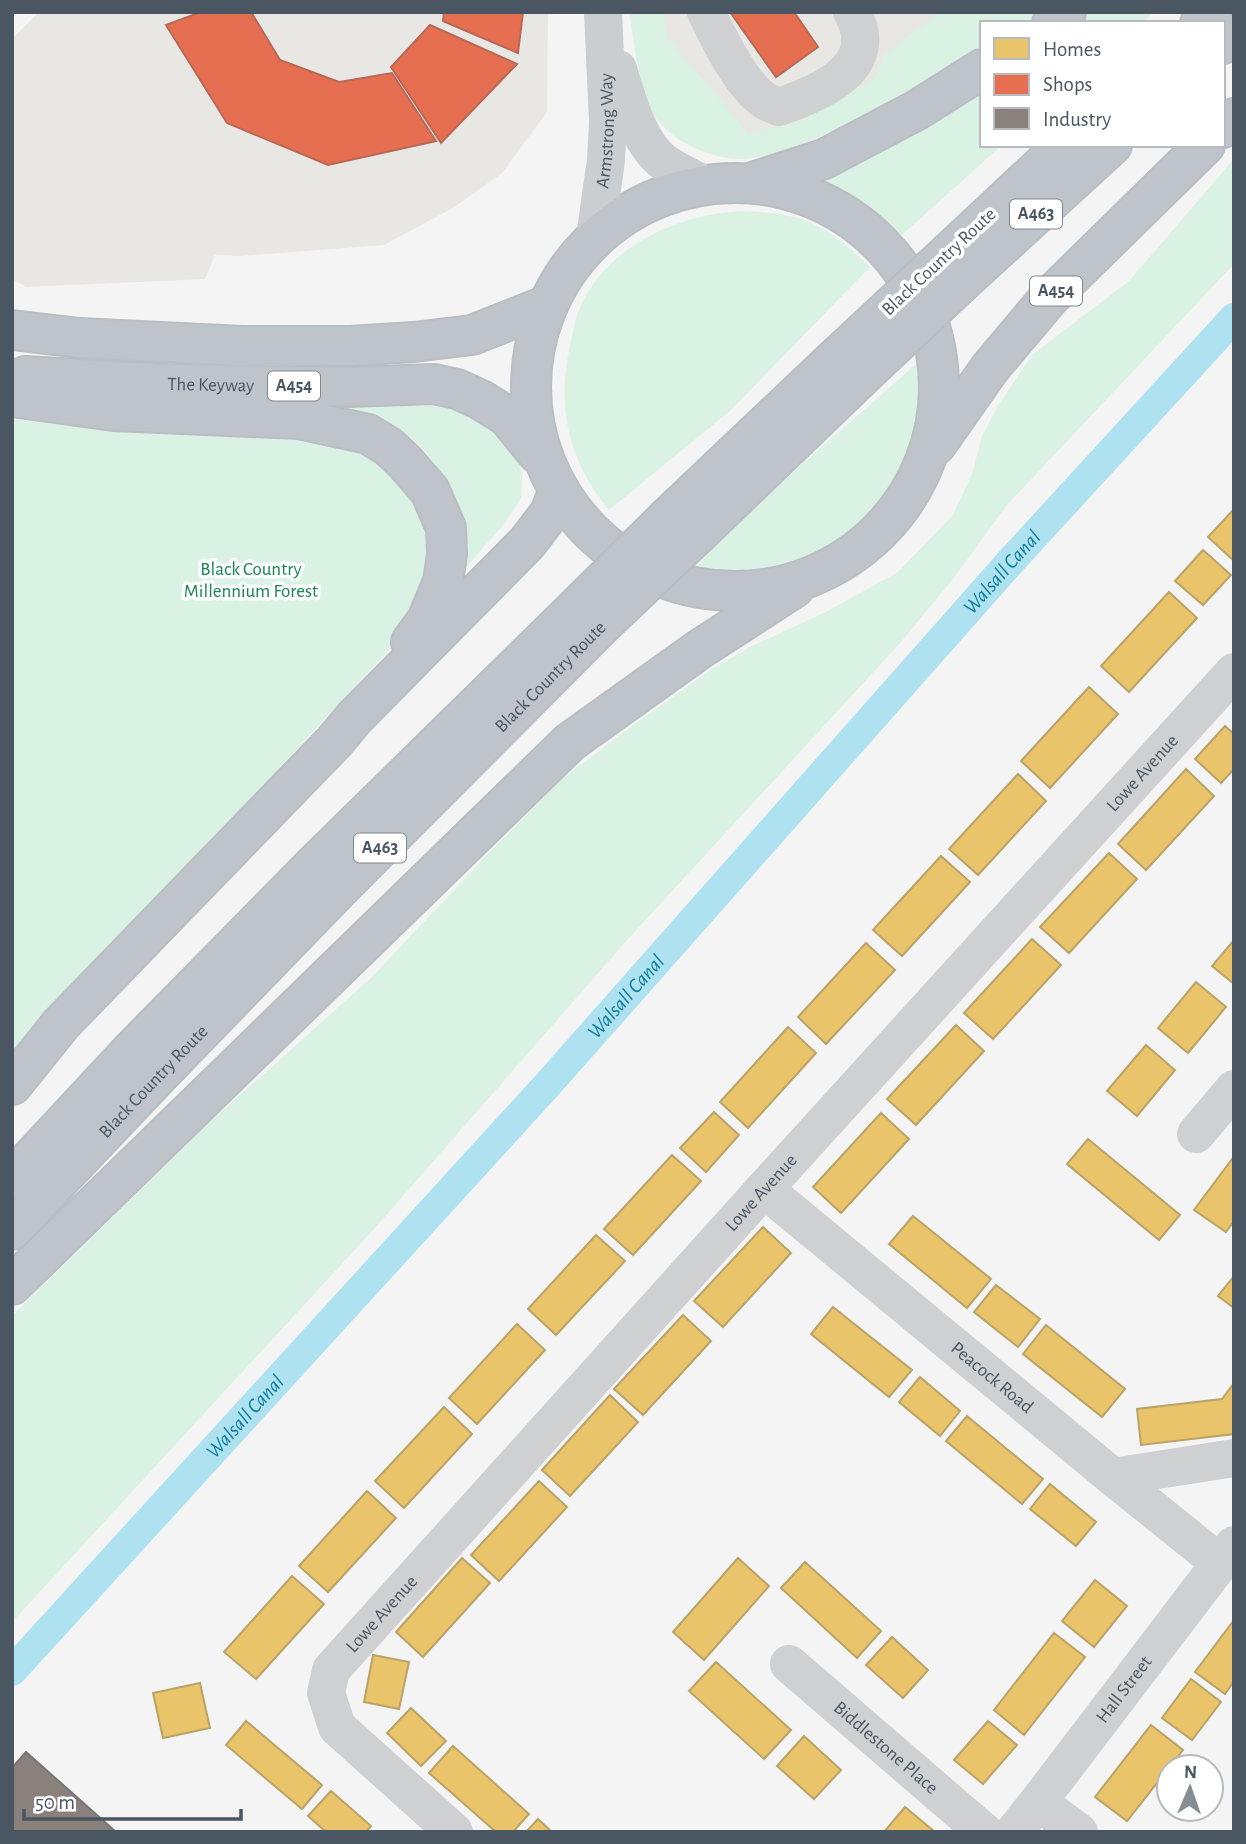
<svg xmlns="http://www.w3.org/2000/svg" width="1246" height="1844" font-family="'Alegreya Sans',sans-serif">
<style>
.commercial{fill:#e8e7e3}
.green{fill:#d9f2e3}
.homes{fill:#e9c46a;stroke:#b9a367;stroke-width:2}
.shops{fill:#e76f51;stroke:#b86856;stroke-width:2}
.industry{fill:#8a817c;stroke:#777474;stroke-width:2}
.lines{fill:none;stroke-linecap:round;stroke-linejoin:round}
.canal{stroke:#aee2f0;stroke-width:30}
.highway-casing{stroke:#b9bec3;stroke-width:42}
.minor{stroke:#ced0d2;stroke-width:38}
.major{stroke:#caced1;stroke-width:38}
.highway{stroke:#bec4c9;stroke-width:38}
.highway-bridge-casing{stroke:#b9bec3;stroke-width:42;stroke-linecap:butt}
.highway-bridge{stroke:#bec4c9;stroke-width:38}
.labels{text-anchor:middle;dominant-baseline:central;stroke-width:7;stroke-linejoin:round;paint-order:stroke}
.shield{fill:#fff;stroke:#808990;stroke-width:2}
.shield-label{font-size:18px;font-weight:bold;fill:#4a5661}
.street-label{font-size:19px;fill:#4a5661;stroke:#fff}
.park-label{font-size:19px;fill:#17864f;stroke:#fff}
.water-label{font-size:21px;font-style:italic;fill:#0c7c9b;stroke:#fff}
</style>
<rect width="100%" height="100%" fill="#f4f4f4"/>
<path class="commercial" d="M39,12h509l-1,100 -45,61 -49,35 -69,37 -144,11 -25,-1 -10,24 -179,8 -14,-8v-240z
M630,12h371l-222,128 -55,1z"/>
<path class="green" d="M629,12h35l3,25 81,96 54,-12 62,-35 12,-10 8,-21 56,-43h100l-15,11h-43v30l-78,46 -113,50c-14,4 -32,9 -47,10 -33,1 -76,-18 -92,-47 -13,-23 -18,-73 -23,-100z
M1085,12h69l-12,11h-73z
M982,82v63h20l-100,90c-35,-30 -60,-42 -104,-54z
M1234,159v105l-228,242 -53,73 -52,63 -273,297 -254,290 -362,393v-306l198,-194 161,-144 116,-123 75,-76 55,-42 95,-68 40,-23 76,-35 70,-39 55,-57 19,-41 10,-38 17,-32 33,-49 97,-74z
M743,211c18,1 37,2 55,7 27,8 51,29 72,49l-139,143 -122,100c-40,-49 -53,-101 -39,-164 2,-10 4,-21 7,-31 24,-67 100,-101 166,-104z
M924,357c6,37 -4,82 -22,114 -11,21 -24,40 -42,56 -30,26 -71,38 -109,42 -7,1 -14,2 -22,2 -10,-1 -21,-3 -32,-5 70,-75 151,-141 227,-209z
M419,399l36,6 42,26 22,29 3,16 -1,22 -16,25 -45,51c0,-20 2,-41 -2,-60 -2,-12 -8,-25 -14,-35 -28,-53 -66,-60 -120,-73z
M12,419l61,7 103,4 68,-1 114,16 47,37 22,47 4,38 -36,76 -280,302 -103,114z"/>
<path class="homes" d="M1234,509v52l-26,-24z
M1203,550l28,25 -28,30 -28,-24z
M1169,592l28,26 -68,74 -28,-26z
M1089,687l29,27 -68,74 -29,-27z
M1225,726l9,8v35l-13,14 -26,-24z
M1186,769l28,27 -68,74 -28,-26z
M1018,774l28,27 -68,74 -29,-26z
M1109,853l28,26 -68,74 -29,-26z
M941,856l29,26 -68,74 -29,-26z
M1032,939l29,26 -68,74 -29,-26z
M1234,940v44l-22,-18z
M866,943l29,27 -69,74 -28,-27z
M1196,982l30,25 -38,46 -30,-25z
M956,1025l28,26 -68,74 -29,-26z
M788,1027l28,26 -68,75 -28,-26z
M1146,1045l29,25 -38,46 -30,-25z
M714,1112l25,23 -33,37 -26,-24z
M881,1113l28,26 -68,74 -28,-26z
M1088,1139l92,76 -21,25 -92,-76z
M672,1155l29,26 -68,74 -29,-26z
M1232,1159l2,2v60l-8,11 -32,-22z
M913,1216l78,63 -24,29 -78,-64z
M763,1227l28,26 -68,74 -29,-26z
M596,1235l29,26 -69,74 -28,-26z
M1234,1276v32l-16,-12z
M996,1285l44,34 -22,28 -44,-35z
M833,1307l79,63 -23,27 -78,-63z
M683,1315l28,26 -68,74 -29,-26z
M517,1324l28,26 -68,74 -28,-26z
M1046,1325l79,64 -23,28 -79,-63z
M920,1377l40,34 -20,25 -41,-34z
M1234,1383v51l-93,11 -4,-36 85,-10z
M610,1395l28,27 -68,74 -28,-26z
M444,1407l28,27 -68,74 -29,-27z
M967,1416l76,63 -21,25 -76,-63z
M539,1481l28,26 -68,74 -28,-26z
M1050,1484l46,38 -20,24 -46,-37z
M367,1491l29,27 -68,74 -29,-26z
M462,1558l28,25 -67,74 -27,-25z
M738,1558l31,28 -65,74 -31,-28z
M805,1562l76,69 -24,27 -76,-70z
M292,1576l32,28 -68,75 -32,-27z
M1095,1580l32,26 -33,41 -32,-26z
M1234,1620v61l-9,13 -30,-22z
M1054,1633l31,24 -61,78 -30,-25z
M892,1637l36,33 -25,28 -37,-33z
M373,1655l36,7 -10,47 -35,-7z
M716,1662l75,68 -27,29 -75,-68z
M1191,1679l30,23 -29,38 -30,-22z
M200,1683l10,45 -47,10 -10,-45z
M411,1708l35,33 -25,25 -34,-33z
M246,1721l76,64 -20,24 -76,-64z
M988,1721l29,24 -34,39 -29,-24z
M1151,1725l32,25 -56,71 -32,-24z
M804,1736l37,34 -27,29 -37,-33z
M453,1746l76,68 -16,18h-17l-67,-59z
M331,1791l40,35 -5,6h-40l-18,-16z
M905,1807l30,25h-51z
M538,1819l14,13h-26z"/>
<path class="shops" d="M201,12h50l29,48 59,22 53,-9 44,68 -108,24 -101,-42 -61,-98z
M444,12h79l-5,41 -75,-32z
M730,12h64l24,35 -42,30z
M430,25l87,39 -76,79 -50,-76z"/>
<path class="industry" d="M26,1752l90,80h-104v-64z"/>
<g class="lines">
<path class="canal" id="s1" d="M12,1671l537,-588 463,-523 222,-242"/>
<g class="highway-casing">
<g id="highway">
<path d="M1052,23l14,-11"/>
<path d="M1200,23l12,-11"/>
<path d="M1223,44l11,-9"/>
<path d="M1223,128l11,-10"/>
<path d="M753,182l71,-23 93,-49 65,-41"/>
<circle cx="735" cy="387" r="204"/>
<path d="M941,260l123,-115"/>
<path d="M961,283l151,-138"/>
<path d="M12,330l67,8 163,8h108l64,-4 58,-7 76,-30"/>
<path id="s7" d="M25,376l142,8 182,3 85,-3 23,5 24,11 26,16 31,38"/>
<path d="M12,397l102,14 185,8 69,15 21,13 16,15 25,29 16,37 1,26 -4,28 -16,38 -16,22"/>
<path d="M936,445l54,-77 59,-70 156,-153"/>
<path d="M668,517l172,-163"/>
<path d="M698,534l162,-156"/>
<path d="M12,1085l49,-61 273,-282 21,-25 172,-174 23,-30 9,-23"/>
<path d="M12,1179l119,-128 183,-186 264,-259"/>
<path id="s8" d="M12,1230l146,-154 184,-190 263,-264"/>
<path d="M12,1285l558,-543 130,-93 94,-61"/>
</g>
</g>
<g class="minor">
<path d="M706,12c12,25 35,73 58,88 4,3 10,5 15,7 41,-14 104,-40 73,-95"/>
<path d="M1196,1134l38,-45"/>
<path id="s2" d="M764,1189l349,288 108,87"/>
<path d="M1113,1477l121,-19"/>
<path id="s3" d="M789,1664l195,168"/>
<path d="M1038,1802l41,30"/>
<path id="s4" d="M454,1832l-117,-105 -11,-34 5,-23 433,-481 470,-517"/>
<path id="s5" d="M1014,1832l24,-30 196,-257"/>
</g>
<g class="major">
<path d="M618,69c9,29 21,76 47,94 12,8 26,14 39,22"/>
<path id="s6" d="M595,238l11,-78 2,-38 -5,-110"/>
</g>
<use href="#highway" class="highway"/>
<g class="highway-bridge-casing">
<path id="highway-bridge" d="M840,354l101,-94
M860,378l101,-95
M578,606l90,-89
M605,622l93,-88"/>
</g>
<use href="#highway-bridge" class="highway-bridge"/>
</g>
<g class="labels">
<g class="shield">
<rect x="1010" y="199.5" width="52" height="29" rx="5"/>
<rect x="1030" y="276.5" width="52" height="29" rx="5"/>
<rect x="268" y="371.5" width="52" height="29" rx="5"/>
<rect x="354" y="833.5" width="52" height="29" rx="5"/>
</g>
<g class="shield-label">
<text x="1036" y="214">A463</text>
<text x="1056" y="291">A454</text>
<text x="294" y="386">A454</text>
<text x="380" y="848">A463</text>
</g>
<g class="street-label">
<text stroke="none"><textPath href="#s6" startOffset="108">Armstrong Way</textPath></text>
<text transform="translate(939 262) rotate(-43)">Black Country Route</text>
<text stroke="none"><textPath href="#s7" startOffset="186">The Keyway</textPath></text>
<text stroke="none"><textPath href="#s8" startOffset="772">Black Country Route</textPath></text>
<text stroke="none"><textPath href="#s4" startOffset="1426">Lowe Avenue</textPath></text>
<text stroke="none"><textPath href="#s8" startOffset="205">Black Country Route</textPath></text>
<text stroke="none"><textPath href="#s4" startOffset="859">Lowe Avenue</textPath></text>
<text stroke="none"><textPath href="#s2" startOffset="296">Peacock Road</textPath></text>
<text stroke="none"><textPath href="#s4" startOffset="292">Lowe Avenue</textPath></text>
<text stroke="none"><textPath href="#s5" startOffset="180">Hall Street</textPath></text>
<text stroke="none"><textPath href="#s3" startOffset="128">Biddlestone Place</textPath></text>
</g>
<g class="park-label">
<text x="251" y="569">Black Country<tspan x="251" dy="22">Millennium Forest</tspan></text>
</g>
<g class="water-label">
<text stroke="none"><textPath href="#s1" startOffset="1479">Walsall Canal</textPath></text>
<text stroke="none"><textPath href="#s1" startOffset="912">Walsall Canal</textPath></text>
<text stroke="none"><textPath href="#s1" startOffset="345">Walsall Canal</textPath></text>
</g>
</g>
<rect width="1246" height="1844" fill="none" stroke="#4a5661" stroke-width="28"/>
<rect x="980" y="21" width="245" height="126" fill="#ffffff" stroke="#b7bbc0" stroke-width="2"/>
<rect x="994" y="38" width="35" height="21" fill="#e9c46a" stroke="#b7bbc0" stroke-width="2"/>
<text x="1043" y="56" font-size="21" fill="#4a5661">Homes</text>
<rect x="994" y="74" width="35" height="21" fill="#e76f51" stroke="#b7bbc0" stroke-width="2"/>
<text x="1043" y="91" font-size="21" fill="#4a5661">Shops</text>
<rect x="994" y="108" width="35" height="21" fill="#8a817c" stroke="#b7bbc0" stroke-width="2"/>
<text x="1043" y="126" font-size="21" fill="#4a5661">Industry</text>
<g transform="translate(1190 1788) rotate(2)"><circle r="33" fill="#ffffff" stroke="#b7bbc0" stroke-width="2"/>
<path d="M0-5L12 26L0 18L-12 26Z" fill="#868d94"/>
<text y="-10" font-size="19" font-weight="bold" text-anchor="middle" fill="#4a5661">N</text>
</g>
<path d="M24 1809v10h217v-10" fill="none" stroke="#4a5661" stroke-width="3.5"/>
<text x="35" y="1809" font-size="21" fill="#4a5661" stroke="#ffffff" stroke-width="5" paint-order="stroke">50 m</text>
</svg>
